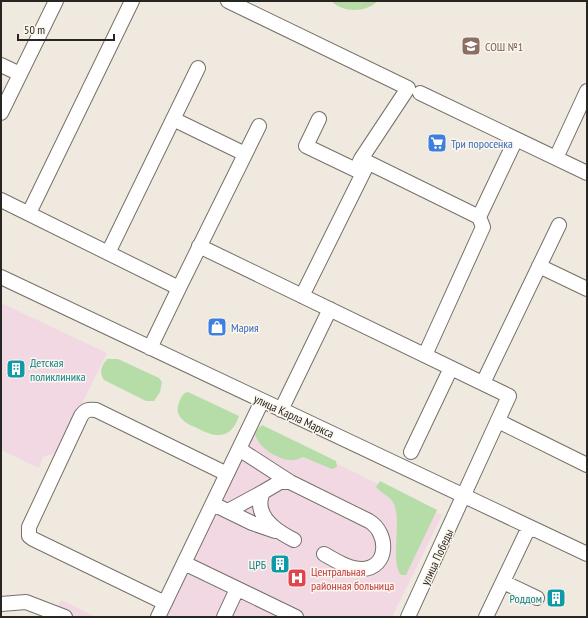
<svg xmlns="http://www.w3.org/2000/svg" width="588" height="618" font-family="'PT Sans Narrow',sans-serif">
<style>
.medical{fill:#f1d8e3}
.green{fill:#b6dda7}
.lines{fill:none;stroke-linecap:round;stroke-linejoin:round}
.minor-casing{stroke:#767069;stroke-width:16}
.minor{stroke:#fff;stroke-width:14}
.labels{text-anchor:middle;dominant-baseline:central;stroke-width:3;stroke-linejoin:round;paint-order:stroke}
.education-label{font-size:12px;fill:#785e54;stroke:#fcf6ed;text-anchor:start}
.shop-label{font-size:12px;fill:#366cbe;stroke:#fcf6ed;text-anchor:start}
.culture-label{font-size:12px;fill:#0d838f;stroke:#fcf6ed;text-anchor:end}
.street-label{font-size:12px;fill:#282623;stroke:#fcf6ed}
.health-label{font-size:12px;fill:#be3a42;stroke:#fcf6ed;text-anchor:start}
</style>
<rect width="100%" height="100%" fill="#efe9e0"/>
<path class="medical" d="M1,303l106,50 -49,99 -15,5 -4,11 -38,-18z
M245,419l197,96 -50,102h-243z
M61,600l35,17h-43z"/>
<path class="green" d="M331,1h47c-13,12 -34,12 -47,0z
M107,359h11l41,19 3,4 -2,10 -6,9h-8l-42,-21c-5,-8 -3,-14 3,-21z
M188,392l51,24c-8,24 -24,22 -42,12 -7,-3 -14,-6 -18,-13 -3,-4 -1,-10 1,-15 2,-4 3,-7 8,-8z
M262,425l74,36 1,6 -5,2 -29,-12c-3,1 -6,3 -9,3 -14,2 -39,-14 -39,-28z
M380,481l57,29 -31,65h-5c-11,-13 0,-50 -6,-68 -3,-11 -12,-12 -19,-20z"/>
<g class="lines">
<g class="minor-casing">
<path id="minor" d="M228,1l180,87 -47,71 -5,11 -50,-24 13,-27
M1,65l19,9
M420,93l167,80
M1,113l55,-112
M173,119l72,35
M556,158l31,-67
M361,159l118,58 37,-78
M1,200l178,88 -29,60
M29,213l103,-212
M199,246l310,150 -101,221
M108,253l90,-185
M539,266l48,23
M1,277l586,277
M179,288l80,-162
M302,296l66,-133
M425,355l58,-128 -4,-10
M483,383l76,-158
M281,410l49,-101
M498,421l89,44
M239,449l51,33 79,39c20,12 20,47 -7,48 -14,0 -27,-9 -38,-15
M411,452l40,-84
M290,482h-10l-17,10c-11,23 13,39 31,48
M213,504l39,19 23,8
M228,511l35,-19
M184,563l112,54
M503,582l34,16
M165,603l-132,-64 -4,-3v-9l52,-111c4,-6 7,-7 15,-6l131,64
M1,604l25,-2 39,15
M158,617l104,-216
M224,617l13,-28
M486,617l43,-90"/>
</g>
<use href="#minor" class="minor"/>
</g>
<defs>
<g id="school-square" transform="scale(1)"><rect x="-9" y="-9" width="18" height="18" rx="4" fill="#8d6e63" stroke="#fcf6ed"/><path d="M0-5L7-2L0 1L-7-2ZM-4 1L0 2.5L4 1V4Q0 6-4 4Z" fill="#fff"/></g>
<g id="supermarket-square" transform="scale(1)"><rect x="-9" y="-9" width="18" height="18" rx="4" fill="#3f7fe0" stroke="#fcf6ed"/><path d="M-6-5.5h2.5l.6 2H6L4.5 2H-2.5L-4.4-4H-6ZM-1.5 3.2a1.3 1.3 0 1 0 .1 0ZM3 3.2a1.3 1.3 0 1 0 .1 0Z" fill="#fff"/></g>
<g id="shop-square" transform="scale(1)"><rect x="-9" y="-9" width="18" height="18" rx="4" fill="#3f7fe0" stroke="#fcf6ed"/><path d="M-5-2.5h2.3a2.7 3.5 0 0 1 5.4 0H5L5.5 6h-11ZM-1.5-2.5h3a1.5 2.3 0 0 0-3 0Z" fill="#fff"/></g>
<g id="building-square" transform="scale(1)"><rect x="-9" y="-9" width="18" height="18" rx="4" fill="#0f9aa8" stroke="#fcf6ed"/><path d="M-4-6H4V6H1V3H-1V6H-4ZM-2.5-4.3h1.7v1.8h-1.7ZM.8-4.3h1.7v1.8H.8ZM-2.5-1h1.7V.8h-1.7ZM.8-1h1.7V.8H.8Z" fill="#fff"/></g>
<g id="hospital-square" transform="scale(1)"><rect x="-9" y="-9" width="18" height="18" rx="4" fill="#e0444e" stroke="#fcf6ed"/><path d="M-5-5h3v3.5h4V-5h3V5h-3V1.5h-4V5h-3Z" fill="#fff"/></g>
</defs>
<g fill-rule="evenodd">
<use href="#school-square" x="471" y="46"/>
<use href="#supermarket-square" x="437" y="143"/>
<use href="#shop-square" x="217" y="327"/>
<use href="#building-square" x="16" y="369"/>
<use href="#building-square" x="280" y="564"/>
<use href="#hospital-square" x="297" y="578"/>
<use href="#building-square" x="556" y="598"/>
</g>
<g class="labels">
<g class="education-label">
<text x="485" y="46">СОШ №1</text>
</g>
<g class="shop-label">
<text x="451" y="143">Три поросенка</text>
<text x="231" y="327">Мария</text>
</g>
<g class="culture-label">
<text x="30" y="362" text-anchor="start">Детская<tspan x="30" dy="14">поликлиника</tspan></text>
<text x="266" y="564">ЦРБ</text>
<text x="542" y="598">Роддом</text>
</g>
<g class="street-label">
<text transform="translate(294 416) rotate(25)">улица Карла Маркса</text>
<text transform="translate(437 557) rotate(-65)">улица Победы</text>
</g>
<g class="health-label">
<text x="311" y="571">Центральная<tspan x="311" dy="14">районная больница</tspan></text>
</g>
</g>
<rect width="588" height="618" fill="none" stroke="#282623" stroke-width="4"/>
<path d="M18 34v6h96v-6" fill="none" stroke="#282623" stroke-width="2"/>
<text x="24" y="34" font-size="12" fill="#282623" stroke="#fcf6ed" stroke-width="3" paint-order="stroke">50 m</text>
</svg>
